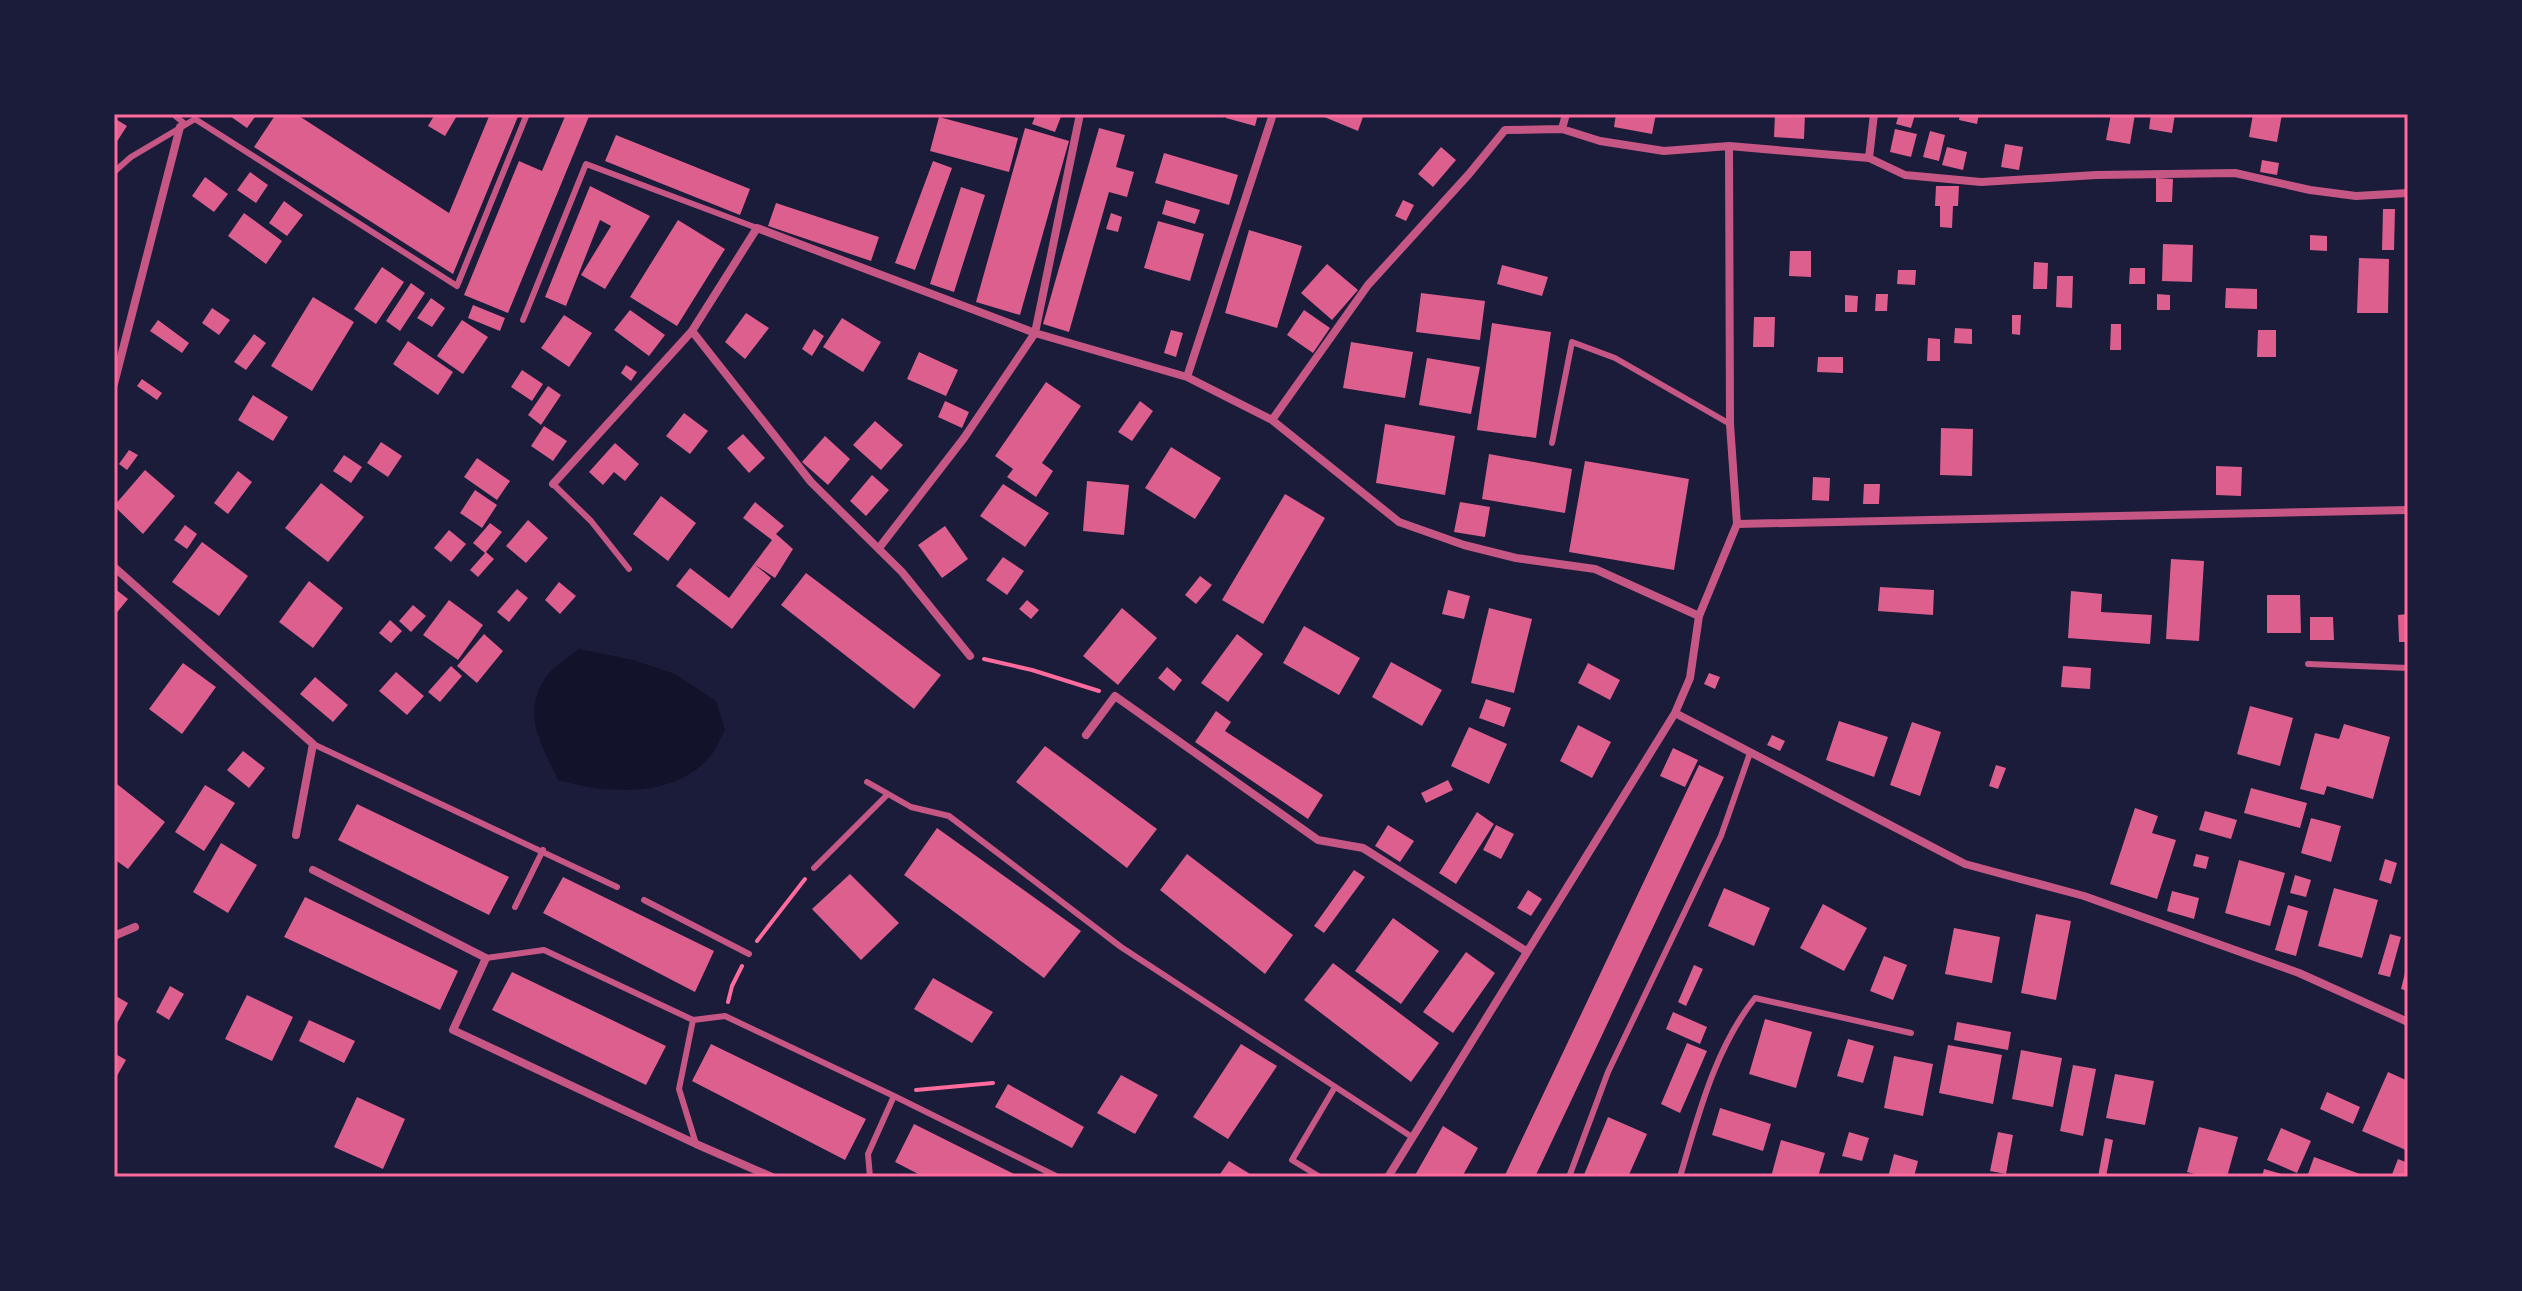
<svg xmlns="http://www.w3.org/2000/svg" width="2522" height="1291" font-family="Barlow,sans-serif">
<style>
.water{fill:#12122b}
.building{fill:#dd5f8e}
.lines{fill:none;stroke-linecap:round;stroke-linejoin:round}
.path{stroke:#ff6b9d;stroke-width:4}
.service{stroke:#c65784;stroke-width:6}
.minor{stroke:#c65784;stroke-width:8}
.neatline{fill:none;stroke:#ff6b9d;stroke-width:3}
</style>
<rect width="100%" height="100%" fill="#1b1b3a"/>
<path class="water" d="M579,649l54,11 42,14 41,27 9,29c-5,8 -9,20 -15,27 -38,42 -103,37 -152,23 -17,-37 -39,-68 -9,-107 8,-9 21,-17 30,-24z"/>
<path class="building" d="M227,114h30l-10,14z
M276,114h20l153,99 41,-99h29l-66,160 -199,-127z
M435,114h23l-13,22 -17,-10z
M566,114h24l-82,199 -44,-18 55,-134 23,10z
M1036,114h26l-7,18 -23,-8z
M1228,114h30l-3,12 -29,-8z
M1317,114h47l-6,17z
M1616,114h40l-4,20 -38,-7z
M1775,114h30l-1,25 -30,-2z
M1899,114l16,1 -4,13 -15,-4z
M1960,114h19l-2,10 -18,-4z
M2111,114h24l-5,30 -24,-4z
M2151,114h24l-3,19 -23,-4z
M2253,114h29l-5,28 -28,-5z
M939,117l79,21 -9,34 -79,-21z
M114,118l13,8 -13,20z
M1025,128l44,13 -49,174 -44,-13z
M1099,128l26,7 -9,32 18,5 -7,25 -18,-5 -40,140 -26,-8z
M1895,129l22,5 -6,23 -21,-5z
M1930,131l15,4 -6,26 -16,-4z
M616,135l134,54 -10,26 -135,-54z
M2005,144l18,3 -4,23 -18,-3z
M1441,147l15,13 -23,27 -15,-13z
M1947,147l20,5 -4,18 -21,-5z
M1164,153l74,22 -9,30 -74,-22z
M2262,160l17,3 -2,12 -17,-3z
M933,161l19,7 -37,102 -20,-7z
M250,172l18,13 -12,18 -19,-13z
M205,177l23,17 -14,18 -22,-16z
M2156,178l17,1 -1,23h-16z
M590,186l60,30 -45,73 -24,-14 30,-49 -11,-6 -34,86 -21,-9z
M1936,186h23l-1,20h-5l-1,22 -12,-1v-21h-5z
M961,187l24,8 -31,97 -24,-8z
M1166,200l34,10 -5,14 -33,-10z
M1403,200l11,5 -8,16 -11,-5z
M284,201l19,14 -16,21 -18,-13z
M776,203l103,34 -8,24 -103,-35z
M2383,209h12l-1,41h-12z
M244,213l38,28 -16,23 -38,-28z
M1111,213l11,4 -4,15 -12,-3z
M678,220l47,29 -48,77 -47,-29z
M1158,221l46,13 -14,47 -46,-13z
M1249,230l53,16 -25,82 -52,-15z
M2310,235l17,1v15l-17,-1z
M2163,244l30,1 -1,37 -30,-1z
M1790,251h21v26l-22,-1z
M2359,258l30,1 -1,54h-31z
M2034,262l14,1 -1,26h-14z
M1327,264l31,26 -26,30 -31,-27z
M1502,265l46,12 -6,19 -45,-12z
M382,267l22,15 -28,42 -22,-15z
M2130,268h15v16h-16z
M1898,270h18l-1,15 -18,-1z
M2057,276h16l-1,32 -16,-1z
M411,283l14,10 -25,38 -14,-10z
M2226,288l31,1v20l-32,-1z
M1421,293l64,8 -5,39 -64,-8z
M1876,294h12l-1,17h-12z
M2157,294l13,1v15h-13z
M1845,295l13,1 -1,16h-12z
M313,297l41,25 -42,69 -41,-25z
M431,298l14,10 -13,19 -15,-9z
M473,305l32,13 -5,13 -32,-13z
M212,308l18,12 -11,15 -17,-12z
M630,310l35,25 -16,21 -35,-26z
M1304,310l26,18 -17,25 -26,-18z
M746,313l23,15 -24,31 -20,-17z
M564,315l28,18 -23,34 -28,-19z
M2012,315h9l-1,20 -8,-1z
M1754,317h21l-1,30h-21z
M842,318l39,24 -18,30 -40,-25z
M158,320l31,23 -7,10 -32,-22z
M462,320l26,17 -25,37 -26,-18z
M1492,323l59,9 -15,106 -59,-8z
M2111,324h10v26h-11z
M1955,328l17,1v15l-18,-1z
M814,329l10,7 -12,20 -10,-7z
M1171,330l12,3 -7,24 -12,-4z
M2258,330h18v27h-19z
M254,334l12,9 -20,27 -12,-8z
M1928,338l12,1v22h-13z
M408,341l45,31 -15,23 -45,-31z
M1351,342l62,10 -8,46 -62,-10z
M919,352l39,18 -12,26 -39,-17z
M1818,357h25v16l-26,-1z
M1427,358l53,9 -9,47 -52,-9z
M626,365l11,7 -6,9 -10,-8z
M522,370l21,14 -11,17 -21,-14z
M142,379l20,14 -5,7 -20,-14z
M1046,382l35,24 -39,57 11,8 -17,26 -29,-20 6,-8 -18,-13z
M548,386l13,9 -20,30 -13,-10z
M253,395l35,22 -15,24 -35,-21z
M945,401l24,11 -7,16 -24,-11z
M1140,401l13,10 -21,30 -14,-9z
M684,413l24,18 -18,23 -24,-18z
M875,421l28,24 -22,25 -28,-25z
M1385,424l70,12 -10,59 -69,-12z
M544,426l23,15 -14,20 -22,-15z
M1941,428l32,1 -1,47 -32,-1z
M743,434l22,24 -16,15 -22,-25z
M825,436l25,23 -22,26 -26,-23z
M381,442l21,14 -14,21 -21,-14z
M615,443l24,21 -14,17 -11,-9 -11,13 -14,-13z
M1171,447l50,31 -26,41 -50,-31z
M129,450l9,5 -11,15 -8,-6z
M1489,454l83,15 -7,44 -83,-14z
M344,455l18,12 -11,16 -18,-12z
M477,458l33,23 -13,19 -33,-23z
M1585,461l104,18 -15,91 -105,-18z
M2216,466l26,1 -1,29 -25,-1z
M145,470l30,26 -32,38 -29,-28z
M238,471l14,11 -24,32 -14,-11z
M872,475l17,15 -23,26 -16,-15z
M1813,477l17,1 -1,23 -17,-1z
M1087,481l42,4 -5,50 -41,-4z
M321,483l43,34 -36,45 -43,-34z
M1003,484l46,29 -24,34 -45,-31z
M1864,484h16l-1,20h-16z
M475,490l22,15 -15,23 -22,-15z
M1285,494l40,24 -62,106 -41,-24z
M661,496l35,27 -28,38 -35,-27z
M755,502l29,24 -8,8 17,15 -18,29 -21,-14 18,-24 -29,-22z
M1460,502l30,5 -5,30 -31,-5z
M528,520l20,18 -22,25 -20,-17z
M490,523l12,9 -16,20 8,7 -16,18 -8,-7 15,-17 -12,-10z
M185,525l12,9 -10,15 -13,-9z
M945,526l23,33 -26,19 -24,-33z
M449,530l17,14 -15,18 -17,-14z
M202,542l46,34 -29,40 -47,-34z
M1003,557l21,14 -17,24 -21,-15z
M2171,559l33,2 -5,80 -33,-2z
M754,564l17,14 -39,51 -56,-43 14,-18 39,30z
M806,573l135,102 -27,34 -133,-104z
M1200,576l12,9 -16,19 -11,-9z
M309,581l34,27 -30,40 -34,-26z
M559,582l17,14 -16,18 -15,-14z
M1880,587l54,3 -1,25 -55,-4z
M114,588l14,11 -14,17z
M517,589l11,9 -19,24 -12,-10z
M1448,590l22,6 -6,23 -22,-5z
M2071,591l31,3 -1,18 51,3 -2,29 -82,-6z
M2267,595h33l1,38h-34z
M449,600l34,25 -25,35 -35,-25z
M1027,600l12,10 -8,9 -12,-10z
M413,605l13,11 -15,16 -12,-11z
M1122,608l35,30 -39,47 -35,-29z
M1489,608l43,11 -18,74 -43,-10z
M2408,614v28h-9l-1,-27z
M2310,617h23l1,23h-24z
M390,620l12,11 -11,12 -12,-10z
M1304,626l56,32 -21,37 -56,-32z
M484,634l19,17 -26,32 -20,-17z
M1237,634l26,20 -35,48 -27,-19z
M1391,662l51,28 -20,36 -50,-29z
M183,663l33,24 -34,47 -33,-25z
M1588,663l32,17 -10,20 -32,-17z
M451,666l11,10 -22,26 -12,-10z
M2063,666l28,2 -1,21 -29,-2z
M1167,667l15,13 -8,11 -16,-13z
M396,672l28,24 -17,19 -28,-24z
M1709,673l11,4 -5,12 -11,-5z
M315,677l33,28 -15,17 -33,-28z
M1486,699l25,9 -7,19 -25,-9z
M2250,706l43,12 -13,48 -43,-12z
M1216,711l15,11 -6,9 98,64 -15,24 -113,-77z
M1839,721l49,16 -14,40 -48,-17z
M1912,722l29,10 -21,64 -30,-11z
M2344,724l46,13 -17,62 -46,-13 -3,9 -24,-6 15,-56 24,6z
M1578,725l33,17 -19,36 -32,-17z
M1469,727l38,17 -18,40 -38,-18z
M1772,735l13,6 -5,10 -13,-6z
M1045,746l112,83 -30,39 -111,-86z
M1673,748l25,12 -13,27 -25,-11z
M243,751l22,17 -16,20 -22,-18z
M1699,765l25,12 -189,400h-25l-5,-2z
M1996,765l10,3 -8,21 -9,-3z
M1448,780l5,10 -27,13 -5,-10z
M117,784l48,38 -37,47 -14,-10v-71z
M205,785l30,18 -31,48 -29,-19z
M2251,788l56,15 -7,25 -56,-15z
M357,804l152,73 -20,38 -151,-75z
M2135,808l23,8 -6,17 24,7 -19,59 -47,-15z
M2205,811l32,9 -6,19 -32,-9z
M1477,812l17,12 -38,60 -17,-11z
M2311,818l30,8 -10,36 -30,-9z
M1388,825l26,16 -14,21 -25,-16z
M1496,825l18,9 -13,25 -18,-9z
M937,828l144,103 -37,47 -140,-103z
M221,843l36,22 -29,48 -35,-21z
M1187,854l106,81 -28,39 -105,-84z
M2196,854l13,3 -3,12 -13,-3z
M2385,859l12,4 -6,21 -12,-4z
M2239,860l46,13 -15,53 -45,-13z
M1354,870l11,7 -41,56 -10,-7z
M850,874l49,49 -38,37 -49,-51z
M2295,875l16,5 -5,17 -16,-4z
M563,877l151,74 -19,41 -152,-79z
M1724,888l46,20 -16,38 -46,-20z
M2334,888l44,12 -16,58 -44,-12z
M1528,890l14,9 -11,17 -14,-8z
M2172,891l27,7 -5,21 -27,-8z
M305,897l153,74 -18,39 -156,-73z
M1823,904l44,24 -23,43 -44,-23z
M2288,905l20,6 -12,45 -21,-6z
M2036,914l35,7 -15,79 -35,-7z
M1393,918l46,33 -38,53 -46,-33z
M1954,928l46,9 -8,46 -47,-9z
M2390,934l11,3 -11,40 -12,-3z
M1466,952l29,21 -42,60 -30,-21z
M1884,956l23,9 -14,35 -23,-9z
M1333,963l106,80 -28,39 -107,-82z
M1694,965l9,4 -17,37 -8,-4z
M2407,965h1v26l-7,-2z
M512,972l154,74 -20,39 -154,-75z
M933,978l60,34 -21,31 -58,-34z
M170,986l14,8 -15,26 -13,-8z
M114,995l14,8 -14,26z
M247,995l46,22 -21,44 -47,-22z
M1673,1012l34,15 -7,17 -34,-15z
M1765,1019l47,13 -16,56 -47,-14z
M309,1020l46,21 -11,22 -45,-22z
M1957,1022l54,10 -3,18 -54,-10z
M1848,1039l26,7 -11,37 -26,-7z
M1687,1043l20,8 -27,62 -19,-9z
M711,1044l155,75 -21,41 -153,-79z
M1241,1044l36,22 -49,73 -35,-22z
M1948,1045l54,10 -9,49 -54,-11z
M2021,1050l41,8 -9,49 -41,-8z
M114,1053l12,7 -12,21z
M1894,1056l39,8 -10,52 -39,-8z
M2073,1065l23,4 -13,67 -23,-5z
M2388,1072l20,9v70l-46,-20z
M2115,1074l39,7 -9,44 -39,-7z
M1121,1075l37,20 -23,39 -38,-21z
M1008,1084l76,43 -12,21 -77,-41z
M2327,1092l33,15 -7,17 -33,-15z
M357,1097l48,22 -22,50 -49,-22z
M1720,1108l51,16 -8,27 -51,-16z
M1608,1117l39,17 -19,43h-45z
M914,1124l106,53h-96l-29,-15z
M1443,1126l35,22 -16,29h-48z
M2199,1127l39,10 -11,40h-21l-19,-5z
M2281,1128l30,13 -14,32 -30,-13z
M1849,1132l20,6 -7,23 -20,-5z
M1998,1132l15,3 -7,39 -16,-3z
M2105,1138l8,2 -7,37h-8z
M1781,1140l44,13 -7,24h-47z
M1894,1154l24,7 -4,16h-26z
M2314,1157l54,20h-61z
M2398,1159l10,4v14h-17z
M1229,1161l26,16h-37z
M2264,1169l25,7v1h-27z"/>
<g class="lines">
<path class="path" d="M984,659l48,11 67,21
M757,941l48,-62
M728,1002l4,-16 10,-20
M916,1090l77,-7"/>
<path class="service" d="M173,114l12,10
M114,172l17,-15 64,-38 262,167 70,-172
M523,320l63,-156 171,64
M1552,443l20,-101 43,16 115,66
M553,484l38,37 38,48
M2308,664l100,4
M313,744l304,143
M867,782l44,25 38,9 172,131 291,190
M814,868l73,-73
M644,900l105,54
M515,907l28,-57
M486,958l58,-8 149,70 32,-4 169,80 164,81
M693,1020l-14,69 17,55
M870,1177l-2,-23 26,-58
M1320,1177l-28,-17 43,-73
M1569,1177l39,-105 113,-236 29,-83
M1680,1177c18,-61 35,-129 75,-179l156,35"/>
<path class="minor" d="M1562,129l38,12 64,10 65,-5 140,12 36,17 76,7 115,-7 139,-2 75,17 46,6 52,-3
M1869,158l5,-44
M1187,377l86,-263
M114,384l66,-257
M1272,420l96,-135 101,-111 36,-44 57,-1 4,-15
M553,484l139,-153
M1737,524l671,-14
M879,548l85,-110 71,-105 45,-219
M114,567l199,177 -17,91
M970,656l-68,-84 -91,-90 -119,-151 65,-103 278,105 152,44 85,43 127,102 65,23 52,13 79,11 104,47
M1675,713l290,151 119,32 215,77 109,49
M1086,735l29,-39 203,144 45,8 163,103
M313,870l173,88 -33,72 243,114 76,33
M114,936l21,-9
M1388,1177l287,-464 15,-35 9,-62 38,-92 -7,-100 -1,-278"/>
</g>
<rect width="2522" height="1291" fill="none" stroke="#1b1b3a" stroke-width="232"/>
<rect x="116" y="116" width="2290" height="1059" class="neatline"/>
</svg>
